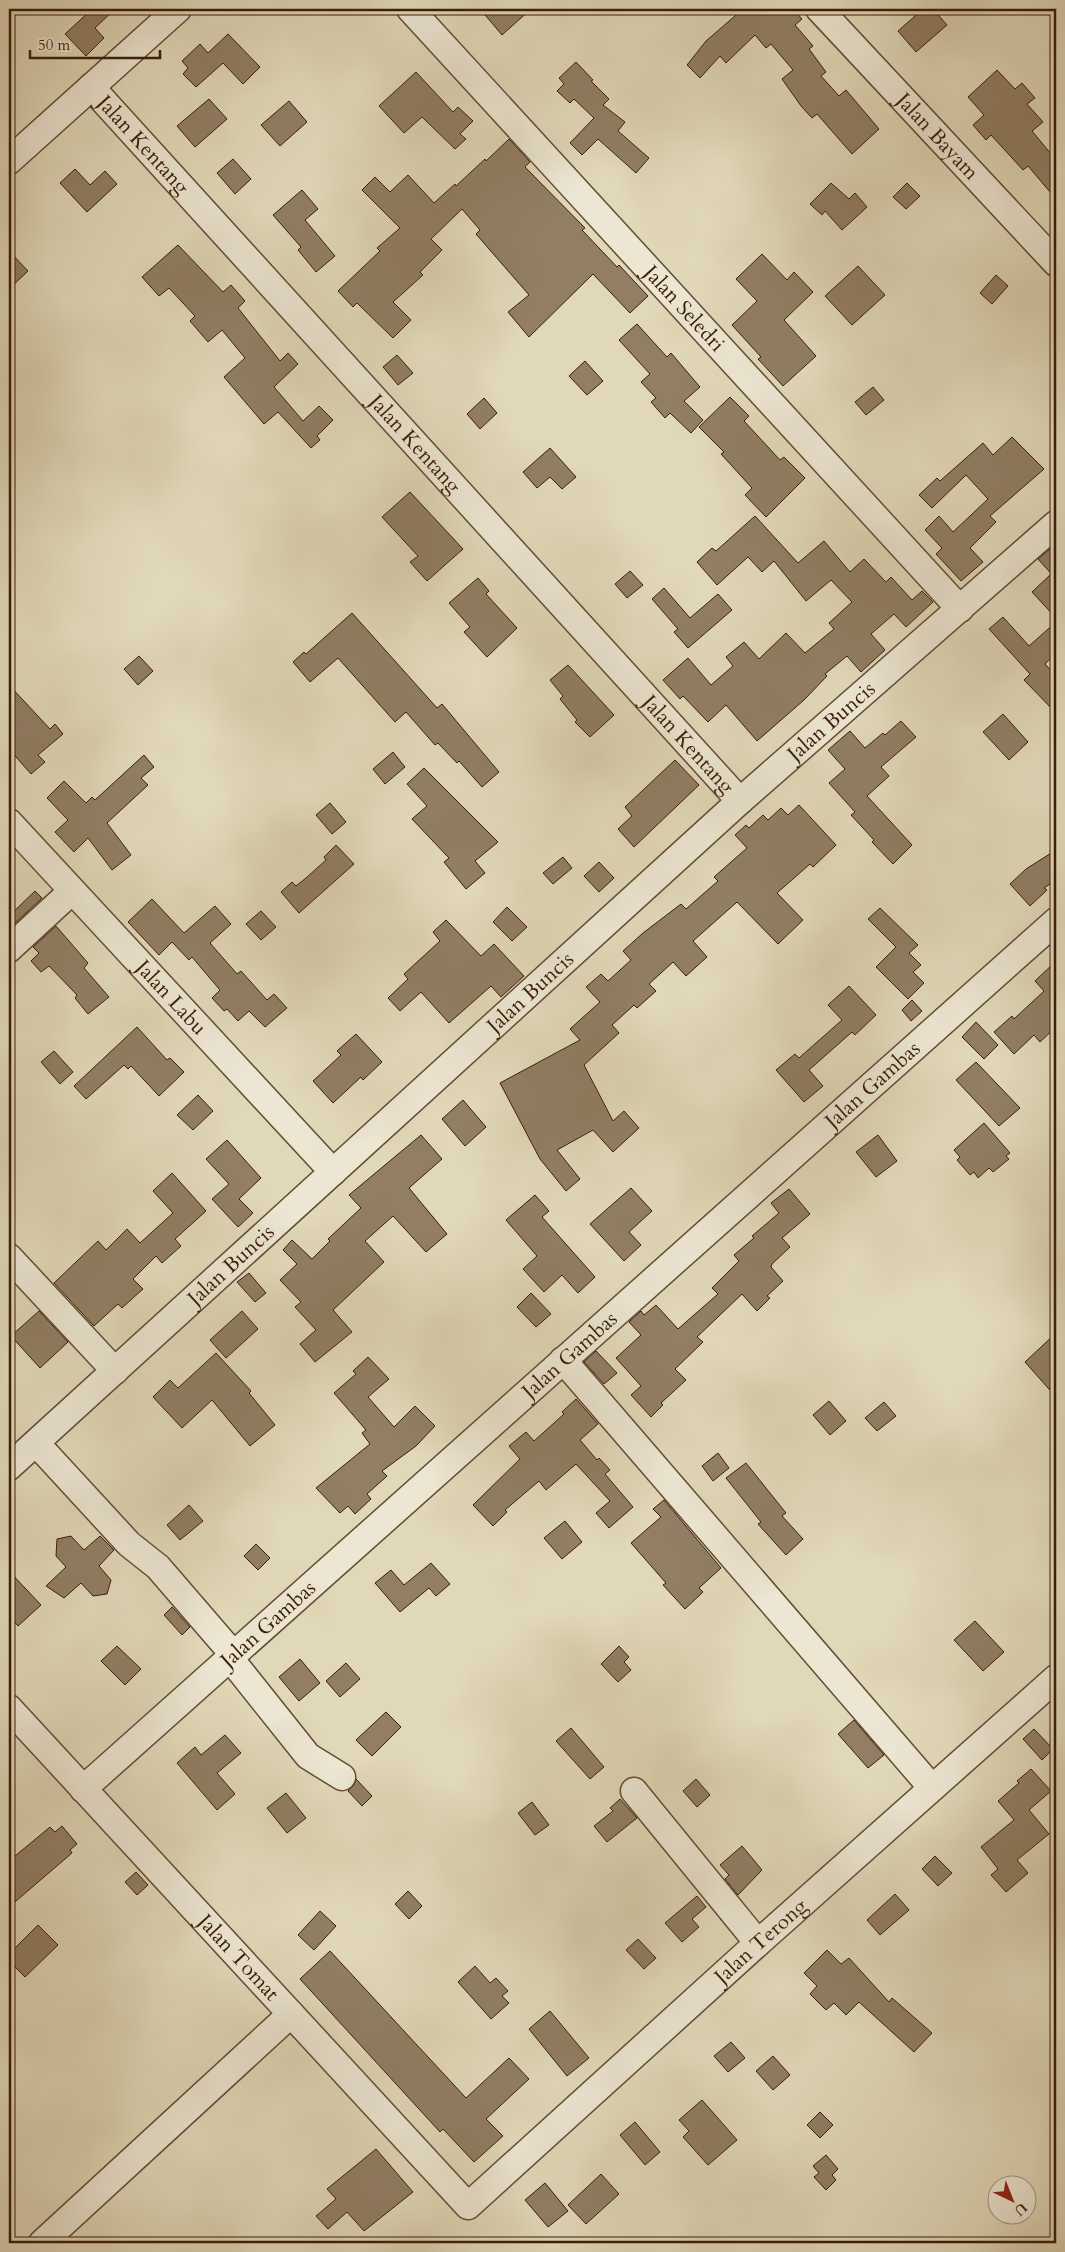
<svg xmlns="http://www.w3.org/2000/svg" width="1065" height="2252" font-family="Cardo,serif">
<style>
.building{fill:#917e64;stroke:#3a1d08}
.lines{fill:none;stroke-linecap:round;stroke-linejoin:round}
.minor-casing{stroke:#644c34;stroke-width:29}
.minor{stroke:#ece6d2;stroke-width:26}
.labels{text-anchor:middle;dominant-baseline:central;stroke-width:4;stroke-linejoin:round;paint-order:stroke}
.street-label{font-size:21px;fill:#3a1d08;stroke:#ece6d2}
</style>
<rect width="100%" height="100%" fill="#e1d8b9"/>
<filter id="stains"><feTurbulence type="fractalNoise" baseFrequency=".004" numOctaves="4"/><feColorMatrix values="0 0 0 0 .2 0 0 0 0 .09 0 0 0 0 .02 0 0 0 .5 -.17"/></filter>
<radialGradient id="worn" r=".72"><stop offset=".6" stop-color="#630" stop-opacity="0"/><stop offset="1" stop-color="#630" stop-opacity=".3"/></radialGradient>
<path class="building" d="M92,9h23l-20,19 9,10 -18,18 -21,-22z
M480,9h51l-29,26z
M743,9h50l9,10 -7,6 18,21 -4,3 17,23 -5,4 18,20 7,-6 33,39 -27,25 -35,-40 -5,4 -11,-12 -19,-27 11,-9 -22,-26 -5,4 -11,-13 -29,28 -6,-7 -20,22 -13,-13 19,-24z
M923,9h10l14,16 -31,27 -18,-21z
M228,34l32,33 -17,17 -20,-21 -27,24 -13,-13 5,-6 -6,-7 18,-17 8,9z
M576,62l17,18 -2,1 18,18 -6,6 22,17 -7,9 31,27 -13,15 -38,-34 -16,16 -12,-12 24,-25 -20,-19 -4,4 -13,-12 7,-7 -5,-6z
M997,70l18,19 7,-6 13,15 -8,6 16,18 -11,9 24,29v39l-28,-33 -5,4 -32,-35 -5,5 -13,-15 11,-10 -16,-18z
M416,72l37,40 5,-5 15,14 -13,13 6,5 -11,10 -33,-32 -18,16 -25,-27z
M209,99l18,20 -32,28 -18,-21z
M289,101l18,21 -27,24 -19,-21z
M509,139l21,23 -5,5 60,61 -3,2 35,37 2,-2 29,31 -18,17 -37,-39 -64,63 -21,-25 21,-17 -53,-61 4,-4 -18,-21 -31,30 11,11 -22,22 3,3 -30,27 18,18 -18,18 -36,-35 -4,4 -15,-16 42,-40 -3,-3 23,-20 -38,-38 13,-13 15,15 18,-17 26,28 21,-19 1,2 29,-27 1,2z
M233,159l18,20 -16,15 -18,-21z
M75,169l15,16 15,-14 12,13 -30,28 -27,-29z
M831,183l18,16 6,-6 12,14 -25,23 -17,-19 -3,4 -12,-11z
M907,183l13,13 -14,13 -13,-12z
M302,190l16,19 -13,11 30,36 -19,16 -18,-22 3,-3 -28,-32z
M178,245l45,47 8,-7 14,16 -7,7 42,53 8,-8 10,11 -24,23 29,34 16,-15 14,14 -16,16 3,4 -9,8 -33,-36 -14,12 -40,-47 21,-19 -23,-28 -14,12 -18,-21 5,-5 -26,-28 -10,8 -17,-19z
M9,251l19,20 -19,18z
M762,254l25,26 7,-8 19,20 -29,28 32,36 -33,30 -25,-27 3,-2 -29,-32 25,-24 -21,-22z
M858,266l27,29 -33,30 -27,-29z
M996,275l12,11 -16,18 -12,-11z
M637,324l30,33 4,-4 29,34 -16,14 19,19 -12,13 -21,-20 -5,5 -14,-16 5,-4 -15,-16 9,-8 -31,-34z
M397,355l16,18 -15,12 -15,-18z
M585,361l18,20 -16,14 -18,-19z
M873,387l11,13 -18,15 -11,-13z
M730,397l19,19 -5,5 36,39 4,-3 21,21 -39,39 -21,-22 7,-7 -31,-34 3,-2 -25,-25z
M484,398l13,15 -17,16 -13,-15z
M1012,437l32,32 -54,47 6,6 -26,26 13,14 -22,19 -25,-27 6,-6 -17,-18 14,-14 14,16 35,-33 -22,-24 -34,33 -13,-13 18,-17 3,3 43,-38 10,12z
M550,448l26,29 -14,12 -12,-12 -13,11 -14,-16z
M410,492l53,57 -36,32 -17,-19 8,-6 -36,-39z
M755,516l43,47 26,-22 26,31 14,-13 22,23 5,-5 21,23 10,-9 11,11 -27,25 -12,-13 -23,20 14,16 -24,22 -14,-16 -22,18 2,2 -23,24 -47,41 -31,-36 -18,17 -25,-26 -3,3 -17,-19 25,-22 23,27 22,-19 -7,-9 18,-15 15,17 27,-26 19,20 29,-24 -5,-6 23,-21 -21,-22 -25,21 -32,-40 -12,11 -14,-15 -31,28 -20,-23 15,-14 4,3z
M1056,544v35l-18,-20z
M630,571l13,14 -16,13 -12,-14z
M1050,575l6,7v36l-24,-26z
M478,578l11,13 -3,3 31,34 -30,29 -23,-25 6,-5 -21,-24z
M664,588l26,30 28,-24 14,16 -44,38 -14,-16 4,-3 -26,-30z
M352,613l85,95 5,-4 57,68 -17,15 -23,-26 -2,2 -19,-20 -3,2 -29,-33 -11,10 -57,-64 -28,24 -17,-20 11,-10 2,2z
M1003,617l26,29 27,-24v31l-11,11 11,12v37l-32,-33 6,-6 -41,-45z
M139,656l14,15 -15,14 -14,-16z
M568,665l46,50 -24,22 -15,-15 2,-2 -17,-21 3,-3 -13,-16z
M9,685l41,44 5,-5 8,10 -25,21 7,7 -14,12 -22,-25z
M1003,714l25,28 -19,18 -26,-28z
M901,721l15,16 -35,30 8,9 -22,20 45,49 -19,19 -21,-22 2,-2 -23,-25 4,-3 -26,-29 16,-14 -17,-19 22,-19 15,17 18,-15 2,2z
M393,752l12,15 -20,17 -12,-15z
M144,755l10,12 -13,11 7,7 -41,38 24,32 -19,15 -24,-32 -14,14 -19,-20 13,-12 -21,-22 17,-17 22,22 6,-6 3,3z
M675,760l24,25 -65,62 -16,-18 14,-13 -7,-9z
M424,768l74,74 -23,19 10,12 -19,16 -22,-27 5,-4 -37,-39 15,-13 -20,-22z
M330,803l16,19 -14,12 -16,-19z
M799,805l37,40 -23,22 -3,-3 -33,29 26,27 -25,24 -41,-42 -44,39 14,16 -21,19 -13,-14 -24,22 7,7 -19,17 -3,-3 -22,20 7,8 -35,32 29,56 11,-10 15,17 -26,24 -20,-22 -36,20 23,29 -14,12 -26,-32 -40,-76 80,-43 -10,-11 30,-27 -14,-15 15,-13 7,7 23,-21 -8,-9 20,-18 38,-29 5,5 32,-28 -4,-4 33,-29 -12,-13 11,-10 3,3 14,-13 5,5 13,-12 7,7z
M336,845l18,19 -55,49 -18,-21 11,-10 4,4 10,-8 20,-18 -2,-3z
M1056,850v30l-12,8 3,2 -17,16 -20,-22 16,-15z
M563,857l9,11 -19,16 -10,-11z
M599,862l15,16 -15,14 -15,-16z
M35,891l7,7 -30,28 -3,-3v-7z
M152,899l32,34 31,-27 16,18 -21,19 27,31 4,-3 26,29 7,-6 13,14 -22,19 -16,-16 -11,10 -11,-12 -3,2 -12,-13 8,-8 -28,-33 -3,3 -17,-18 -13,13 -31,-33z
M507,907l20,20 -15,14 -19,-19z
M880,908l38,37 -9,8 12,12 -8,7 11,11 -16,16 -32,-32 20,-20 -28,-28z
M261,911l15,16 -15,13 -15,-16z
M446,920l35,36 13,-12 30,32 -23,21 -10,-11 -42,37 -28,-31 -21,19 -12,-13 20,-19 -4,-5 36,-33 -7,-9z
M56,926l32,37 -4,5 25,29 -21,17 -13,-16 2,-3 -28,-29 -8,6 -10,-11 8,-8 -6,-6z
M1056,961v66l-16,15 -6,-7 -20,19 -20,-22 18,-16 2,3 30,-28 -9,-10z
M849,986l27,29 -21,20 -3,-3 -43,38 14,16 -19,16 -28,-32 19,-16 4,4 43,-38 -14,-15z
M912,1000l10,11 -11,10 -9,-11z
M976,1022l22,23 -14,14 -22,-22z
M137,1027l30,33 3,-2 14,14 -25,24 -28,-30 -3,3 -4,-4 -38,34 -12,-13z
M356,1034l26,28 -19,18 -2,-3 -28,26 -20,-22 28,-26 -4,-4z
M54,1051l19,21 -13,12 -19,-22z
M976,1062l44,46 -21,18 -43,-46z
M198,1095l15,16 -20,19 -16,-15z
M463,1100l23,27 -21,19 -23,-27z
M984,1123l26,30 -4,3 3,3 -16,13 -4,-4 -11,10 -4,-6 -4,3 -13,-15 3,-3 -6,-7z
M421,1135l21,24 -33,29 38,46 -21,18 -33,-36 -28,25 19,21 -51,48 19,22 -37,30 -15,-18 16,-14 -21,-23 6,-5 -21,-22 17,-16 -14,-14 9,-10 20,19 18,-18 -2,-2 33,-31 -12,-13z
M878,1135l19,26 -21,16 -20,-25z
M227,1140l34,38 -22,21 14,14 -15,14 -26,-28 17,-15 -23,-25z
M172,1173l34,38 -31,28 6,7 -19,17 -6,-7 -23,23 10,10 -21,19 -4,-4 -24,22 -40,-43 44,-42 8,9 21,-21 13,14 33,-30 -20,-22z
M631,1188l21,23 -23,21 12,13 -17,16 -34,-37z
M789,1189l21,25 -28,24 8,9 -18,17 -1,3 12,14 -16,15 3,2 -13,13 -15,-17 -45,43 6,5 -28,27 11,11 -25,23 2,2 -12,12 -20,-22 10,-9 -25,-28 25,-23 -12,-13 12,-11 3,4 12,-10 22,24 40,-35 -6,-6 27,-27 -5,-6 20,-17 -2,-2 27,-23 -8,-10z
M535,1195l14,16 -7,6 53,60 -17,16 -16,-18 -18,17 -21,-23 14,-13 -31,-36z
M249,1273l17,20 -11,9 -18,-20z
M531,1293l20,21 -15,13 -19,-20z
M39,1311l29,31 -28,26 -29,-32z
M242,1311l16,18 -32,29 -16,-18z
M1056,1333v64l-31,-35z
M596,1351l21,22 -13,11 -20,-22z
M216,1353l35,38 -2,2 26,32 -25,21 -38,-46 -30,28 -29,-31 17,-17 8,8z
M368,1357l21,22 -21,18 26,30 21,-21 20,20 -19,20 -34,25 5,5 -20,18 4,5 -16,15 -7,-8 -8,7 -24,-25 54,-44 -8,-11 4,-3 -32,-37 22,-19 -3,-3z
M576,1399l22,25 -18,16 17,20 2,-2 11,12 -5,4 28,33 -24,21 -13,-15 14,-12 -34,-37 -30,26 -7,-9 -34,29 2,2 -14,14 -20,-21 47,-46 -11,-13 17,-14 8,9 30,-27 -2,-2z
M829,1401l17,20 -16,14 -17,-20z
M884,1402l12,14 -19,15 -12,-13z
M718,1453l11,15 -16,13 -11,-15z
M746,1463l40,50 -4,3 21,23 -17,16 -28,-31 3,-2 -35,-44z
M664,1500l57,68 -22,20 4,4 -18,17 -22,-24 3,-2 -35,-40 30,-26 -8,-8z
M189,1505l14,16 -23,19 -13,-15z
M565,1521l17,21 -20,17 -18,-21z
M71,1536l13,14 16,-14 14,14 -15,16 12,14 -4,14 -14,2 -12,-13 -17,15 -18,-12 20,-19 -10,-11 1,-17z
M256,1544l14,14 -12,12 -14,-14z
M431,1563l19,21 -14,12 -7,-8 -29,24 -25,-29 16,-13 13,15z
M9,1571l32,34 -23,21 -9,-10z
M172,1607l18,20 -8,8 -18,-20z
M975,1621l29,31 -21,19 -29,-31z
M117,1646l24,23 -16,16 -24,-24z
M619,1646l10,11 -5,5 7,8 -13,12 -17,-18z
M300,1659l20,24 -21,18 -20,-24z
M346,1663l14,16 -20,18 -14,-16z
M386,1712l15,15 -29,29 -16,-16z
M854,1720l30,35 -16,13 -30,-34z
M571,1728l33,39 -14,12 -34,-38z
M1034,1729l19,20 -11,11 -19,-21z
M225,1735l16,18 -24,20 18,21 -18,16 -40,-47 18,-16 6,8z
M1031,1769l20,22 -22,19 20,24 -32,26 11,13 -22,19 -15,-17 7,-6 -17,-22 33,-27 -16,-19 21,-18 -2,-2z
M356,1779l16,17 -10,10 -14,-15 6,-6z
M696,1779l14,16 -13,12 -14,-16z
M286,1793l20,25 -19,15 -20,-25z
M620,1799l17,19 -30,24 -13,-16 19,-15 -3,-3z
M532,1802l17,23 -14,10 -17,-22z
M62,1826l15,18 -7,6 2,3 -63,54v-46l41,-34 5,5z
M742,1846l20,24 -24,25 -13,-16 4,-4 -9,-10z
M935,1856l17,17 -14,13 -16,-17z
M136,1872l12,13 -11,10 -12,-13z
M408,1891l14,15 -13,13 -14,-15z
M895,1894l14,16 -29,25 -13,-15z
M697,1896l9,11 -14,12 7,8 -17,15 -17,-19z
M320,1911l16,15 -22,24 -16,-15z
M38,1925l20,20 -33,32 -16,-16v-7z
M638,1939l18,19 -12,11 -18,-19z
M827,1950l14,14 8,-6 40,44 3,-4 40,35 -18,19 -55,-50 -13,13 -12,-12 -8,7 -16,-16 7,-8 -13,-13z
M330,1951l136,147 43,-40 20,21 -43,40 17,17 -29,26 -31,-33 -3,3 -140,-153z
M475,1966l15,17 6,-5 12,13 -6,5 7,7 -18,16 -33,-37z
M550,2011l39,47 -22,18 -38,-47z
M731,2042l14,16 -17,14 -14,-16z
M773,2056l17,19 -17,15 -17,-19z
M702,2100l35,40 -29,25 -25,-28 6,-6 -10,-11z
M820,2112l13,13 -13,13 -13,-13z
M635,2122l25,30 -15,13 -25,-30z
M376,2149l37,43 -49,39 -17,-19 -19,17 -12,-13 20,-17 -9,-10z
M826,2155l12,14 -6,6 4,5 -10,10 -12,-13 5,-4 -6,-7z
M601,2174l18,20 -33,30 -18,-19z
M545,2183l23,28 -20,16 -23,-27z"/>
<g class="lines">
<g class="minor-casing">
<g id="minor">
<path id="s1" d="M410,9l550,600"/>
<path id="s2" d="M819,9l237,254"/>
<path id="s3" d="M91,87l649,714"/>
<path d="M9,161l169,-152"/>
<path id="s4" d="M9,822l324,350"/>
<path d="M9,949l63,-58"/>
<path d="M9,1257l106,114"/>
<path d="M563,1360l369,428"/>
<path d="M36,1443l93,101 29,23 75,87"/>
<path id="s5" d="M9,1467l731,-666 316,-277"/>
<path d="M229,1657l79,99 34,21"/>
<path id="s6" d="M9,1708l459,498 290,-263 298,-265"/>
<path id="s7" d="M83,1789l973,-868"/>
<path d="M634,1791l124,152"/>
<path d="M42,2243l249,-229"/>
</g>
</g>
<use href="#minor" class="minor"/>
</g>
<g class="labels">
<g class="street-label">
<text stroke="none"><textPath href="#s2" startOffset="174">Jalan Bayam</textPath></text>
<text stroke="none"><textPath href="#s3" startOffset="78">Jalan Kentang</textPath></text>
<text stroke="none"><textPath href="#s1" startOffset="406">Jalan Seledri</textPath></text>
<text stroke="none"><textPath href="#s3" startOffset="482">Jalan Kentang</textPath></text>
<text stroke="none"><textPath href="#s5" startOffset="1110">Jalan Buncis</textPath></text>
<text stroke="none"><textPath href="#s3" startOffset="888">Jalan Kentang</textPath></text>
<text stroke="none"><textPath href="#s5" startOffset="705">Jalan Buncis</textPath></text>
<text stroke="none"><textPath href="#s4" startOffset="239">Jalan Labu</textPath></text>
<text stroke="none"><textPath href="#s7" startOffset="1058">Jalan Gambas</textPath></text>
<text stroke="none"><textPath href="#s5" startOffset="300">Jalan Buncis</textPath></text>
<text stroke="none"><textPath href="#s7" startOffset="652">Jalan Gambas</textPath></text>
<text stroke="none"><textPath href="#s7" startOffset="248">Jalan Gambas</textPath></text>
<text stroke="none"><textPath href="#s6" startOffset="1072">Jalan Terong</textPath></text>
<text stroke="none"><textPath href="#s6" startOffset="339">Jalan Tomat</textPath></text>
</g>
</g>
<rect width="1065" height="2252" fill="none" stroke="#e1d8b9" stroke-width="30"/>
<rect x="10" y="10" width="1045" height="2232" fill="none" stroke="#3a1d08" stroke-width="2.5"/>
<rect x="15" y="15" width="1035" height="2222" fill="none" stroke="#3a1d08"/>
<g transform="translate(1012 2200) rotate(137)"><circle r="24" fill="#ece6d2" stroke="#a59681"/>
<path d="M0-4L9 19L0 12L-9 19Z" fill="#8f2418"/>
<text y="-8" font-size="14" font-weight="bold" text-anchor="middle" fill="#3a1d08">U</text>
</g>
<path d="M30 50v8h130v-8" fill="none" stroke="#3a1d08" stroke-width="2.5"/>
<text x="38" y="50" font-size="15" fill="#3a1d08" stroke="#ece6d2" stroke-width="4" paint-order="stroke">50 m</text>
<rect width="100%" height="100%" filter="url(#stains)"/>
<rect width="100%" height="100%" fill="url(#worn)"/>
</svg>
